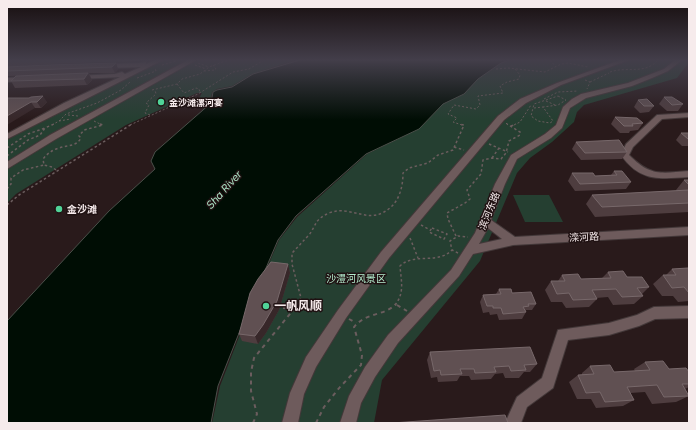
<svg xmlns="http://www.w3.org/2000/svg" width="696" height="430" font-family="Figtree,'Noto Sans SC',sans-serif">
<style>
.green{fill:#253f31}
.water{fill:#000d04;stroke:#4a504a}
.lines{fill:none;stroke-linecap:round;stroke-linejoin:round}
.minor-casing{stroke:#433839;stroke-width:2}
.path-far2{stroke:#6b5d5e;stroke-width:1;stroke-dasharray:2 2;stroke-linecap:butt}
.path-far1{stroke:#6b5d5e;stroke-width:1.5;stroke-dasharray:2.5 2.5;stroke-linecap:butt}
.path{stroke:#6b5d5e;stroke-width:2;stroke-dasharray:4 4;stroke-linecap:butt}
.minor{fill:#6e5b5c;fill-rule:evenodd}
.wall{fill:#4e3d3f}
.shaded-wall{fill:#372729}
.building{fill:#605052;stroke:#77686a}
.poi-dot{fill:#50d398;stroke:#1f1112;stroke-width:1.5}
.labels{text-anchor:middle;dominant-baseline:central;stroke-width:3;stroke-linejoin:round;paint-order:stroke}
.far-poi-label{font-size:9px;font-weight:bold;fill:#f6ebec;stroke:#1f1112;text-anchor:start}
.poi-label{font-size:10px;font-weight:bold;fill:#f6ebec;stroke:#1f1112;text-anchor:start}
.street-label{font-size:10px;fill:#f6ebec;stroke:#1f1112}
.park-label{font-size:10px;fill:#b3ebcd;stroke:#1f1112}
.water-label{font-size:11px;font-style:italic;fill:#ade4c6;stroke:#1f1112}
.near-poi-label{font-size:12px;font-weight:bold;fill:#f6ebec;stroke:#1f1112;text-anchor:start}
</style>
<rect width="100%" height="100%" fill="#291a1b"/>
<path class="green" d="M162,60h133l-43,14 -20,12 -15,3 -5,3 -2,11 -7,6 -5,-9 4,-7h-5l-71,32 -110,69 -9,9v-63l28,-17z
M511,60h178v2l-12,16 -93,27 -7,7 -3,10 -22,20 -22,16 -13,15 -37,88 -98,119 -8,43h-162l8,-37 32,-83 27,-63 18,-23 70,-63 52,-25 24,-25 21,-10 14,-15 23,-16z
M513,195h36l14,27h-38z"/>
<path class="water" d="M300,60h210l-9,3 -23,16 -14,15 -21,10 -24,25 -53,25 -70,62 -18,24 -27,63 -33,83 -7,37h-204v-102l102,-110 46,-42 -4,-8 4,-9 56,-49 2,-11 4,-2 15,-3 21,-13z"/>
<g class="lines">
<g class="minor-casing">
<path id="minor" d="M155,60h8l-156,79v-5l57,-31 56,-26 -42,2 -2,-1v-2l39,-2 7,-2 3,2 16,-7 -36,1 -3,-2 3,-2 34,-1 7,-1v2z
M188,60h8l-140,79 -49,30v-7l43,-27z
M620,60h9l-68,25 -35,18 -22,17 -115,138 -43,60 -30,49 -12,27 -6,29h-16l8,-30 16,-36 32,-47 43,-58 117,-136 22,-17 37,-16z
M675,60h7l-14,11 -16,7 -20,8 -46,12 -16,10 -8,20 -11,10 -34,21 -12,25 -14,36 24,17 174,-10v8l-176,10 -40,9 -14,22 -61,67 -23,34 -14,26 -5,20h-16l9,-27 16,-29 23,-32 63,-65 24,-37 20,-49 16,-29 34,-21 11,-9 7,-18 9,-8 9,-5 47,-11 36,-14zM488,228l14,11 -23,5z
M24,77l2,1v2l-19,2v-4z
M689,113v4l-27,2 -29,28 -4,8c22,22 32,18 60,16v6c-30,2 -49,5 -68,-22l5,-11 31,-29z
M689,306v12l-34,1 -16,7 -30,9 -41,5 -15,48 -26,19 -6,16h-16l12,-26 25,-19 16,-48 51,-7 28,-8 17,-8z"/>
</g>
<path class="path-far2" d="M550,60l6,7
M198,63l11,4
M162,65l14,-4
M195,65l11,4
M496,69l12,-1 37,4 16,-8 7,-1 20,4
M204,71l11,-1 1,-1 -3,-4
M610,72c17,-6 35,3 48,-12
M137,78l19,-7 -1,-3
M585,80l5,2 -3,7
M590,82l19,-9
M177,84l7,9 12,-5 3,1 1,3
M152,90l25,-6 5,-5 18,-5 9,-7 19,-7
M558,96l8,4 -8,5 -15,2 10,14 -3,2 -12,-2 -7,-5 3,-12z
M544,99l14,-7 20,-1
M546,101l9,4
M534,108l9,-1
M68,115l10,1
M150,115l-5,-2 4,-8 -3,-2 10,-9 -1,-4
M59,121l12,-2
M94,121l8,4
M506,123l2,2
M52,125l7,-4 7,-7 31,-11 24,-13 9,-8
M130,125l68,-31 35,-22 16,-3 15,-9
M462,125l-9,-3 4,-4 -9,-4 6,-9 22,4 4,-4 -2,-9 25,-3 -3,-7 7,-4 12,-3 1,-4 -5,-6
M514,125l6,-3 11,-17"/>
<path class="path-far1" d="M511,126l5,-2
M489,144l19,8
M454,147l10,3
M7,148l21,-14 17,-6
M7,156l21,-16 12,-5 5,-7 9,-4
M492,158l7,-10
M56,170l-4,-3 -8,-2 -1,-6c4,-5 9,-9 16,-11 8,-3 17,-1 22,-10l-2,-2 5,-6 19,-5 -3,-1
M7,189l4,-5v-6l12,-8 21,-5
M7,205l12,-10 113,-71
M421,225l9,5
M432,228l15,6 -3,5 -15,-7z
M456,236l-8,-17 -1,-6 18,-10 5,-4 -3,-9 14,-16 2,-14 9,-2 9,1 5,-6 3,-12 11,-6v-3l-13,-8
M410,238l8,20
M458,253l-6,-3 -2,-9 8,-5 10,1
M297,305l4,-7 -9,-34v-11c6,-6 11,-12 17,-18 8,-11 5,-15 20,-22 23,-9 40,14 62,-6 9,-8 12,-22 12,-34l6,-5 19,-5 10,-8 15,-5 11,-25 -5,-1
M395,305c10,-12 6,-25 5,-39 15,-14 37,-1 52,-16"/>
<path class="path" d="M397,305l10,6
M283,308l12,1
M349,319l7,4
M253,423l4,-9 -6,-23v-19l3,-14 44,-54
M316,423l8,-16 16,-20 21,-22 1,-10 -8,-28c12,-15 31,-11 42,-23"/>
<use href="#minor" class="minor"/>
</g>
<path class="wall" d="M7,60h133l-1,1 -89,3 -43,3z
M116,63l2,6 -3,4h-26l3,7 -5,5 -72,3 -4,-7 39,-6 -43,1v-9z
M664,97l19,7 -5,7h-11l-8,-7z
M7,98l40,4 -6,6h-6z
M638,100l16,6 -5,6 -9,1 -6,-6z
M615,117l28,6 -5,7 -8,1 -1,2h-9l-9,-9z
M681,133h8v13h-7l-6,-6z
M576,142l51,10 -5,7 -41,1 -9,-11z
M614,171l17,11 -5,7 -51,2 -7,-10 4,-8 23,3 16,-1z
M684,180h5v32l-94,5 -9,-13 6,-9 85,-4 -1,-1z
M288,264l2,9 -11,37 -13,23 -8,11 -16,-3 -3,-7z
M672,269h17v32l-11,1 -5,-6h-11l-9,-12 10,-9h3z
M608,272l19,5 22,10 -7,7 1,2 -9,8 -21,1 -5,-8 -12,1 1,1 -8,8 -23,1 -4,-6h-11l-6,-12 6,-9h7l4,-6 19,4 21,-1z
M499,289l13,4 24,11 -4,6h-6v2l-4,7 -23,1 -2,-6 -7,1 -1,-3 -6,1 -3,-11 3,-7 13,-1z
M430,352l107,12 -7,8h-6l-5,6h-14l-2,-5 -8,1 -4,5 -20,1 -2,-4h-9l-3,5 -19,1 -1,-5 -6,1 -4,-18z
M645,362l24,7 20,3v15l-4,2 4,7 -13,6 -24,2 -7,-12 -15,1 4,7 -11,6 -27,2 -5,-9h-14l-8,-17 9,-7h4v-2l8,-7 24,6 21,-1 -1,-2z"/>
<path class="shaded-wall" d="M116,63l2,6 -3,4 -3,-6z
M88,73l4,7 -5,5 -3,-6z
M43,96l4,6 -6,6 -4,-6z
M31,102l4,6 -28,17v-9z
M288,264l2,9 -11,37 -13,23 -8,11 -3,-8z"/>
<path class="building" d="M116,63l-4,4 -105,4v-4l40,-2z
M88,73l-4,6 -73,2 5,-5z
M43,96l-6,6h-6l-24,14v-18h22l2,-1z
M664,97h8l11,7 -11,1z
M647,99l7,7h-10l-6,-6z
M615,117l22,1 6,5 -11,1 1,2h-9z
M681,133h8v6h-1z
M619,140l8,12 -42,1 -9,-11z
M614,171h8l9,11 -51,2 -8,-11h21l2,3 22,-1z
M684,180h5v5z
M689,190v13l-87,4 -10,-12z
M271,262l17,2 -11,37 -14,24 -8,11 -16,-2 11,-41 8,-14z
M688,268l1,1v24l-5,-6 -12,1 -9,-13h13l-4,-6z
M623,271l4,6h15l7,10 -12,1 6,8 -21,1 -6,-8 -24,1 5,9 -24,1 -4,-7 -12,1 -6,-13h14l-3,-6 16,-1 3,5 30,-1 -3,-6z
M499,289h12l1,4 19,-1 5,12h-8l1,2 -6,1 3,5 -23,2 -2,-6h-8v-2h-6l-4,-11 18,-1z
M530,347l7,17 -13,1 2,5 -15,1 -2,-5 -15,1 2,5 -21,1 -1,-4h-14l2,5 -21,1 -1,-5 -6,1 -4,-19z
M663,361l6,8 17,-1 3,4v12h-7l7,12 -25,1 -7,-12 -30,2 7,13 -29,2 -5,-10 -14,1 -8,-18 16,-1 -4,-8 20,-1 4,7 36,-2 -5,-8z
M505,415l3,8h-116z"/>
<linearGradient id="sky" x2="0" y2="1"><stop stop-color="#170e0f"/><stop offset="0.5" stop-color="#433e4a"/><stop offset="1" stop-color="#433e4a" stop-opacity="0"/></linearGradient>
<rect width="696" height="120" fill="url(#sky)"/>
<g class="poi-dot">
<circle cx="161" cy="102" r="4"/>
<circle cx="59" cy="209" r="4"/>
<circle cx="266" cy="306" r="4"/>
</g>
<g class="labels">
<g class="far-poi-label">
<text x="169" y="102">金沙滩漯河宴</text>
</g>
<g class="poi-label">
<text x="67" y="209">金沙滩</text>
</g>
<g class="street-label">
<text transform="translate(489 211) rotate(-68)">滨河东路</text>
<text transform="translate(584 237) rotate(-3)">滦河路</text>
</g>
<g class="park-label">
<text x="356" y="278">沙澧河风景区</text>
</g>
<g class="water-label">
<text transform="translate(224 190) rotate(-48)">Sha River</text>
</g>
<g class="near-poi-label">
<text x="274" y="306">一帆风顺</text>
</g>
</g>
<rect width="696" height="430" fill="none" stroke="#f6ebec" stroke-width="16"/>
</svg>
